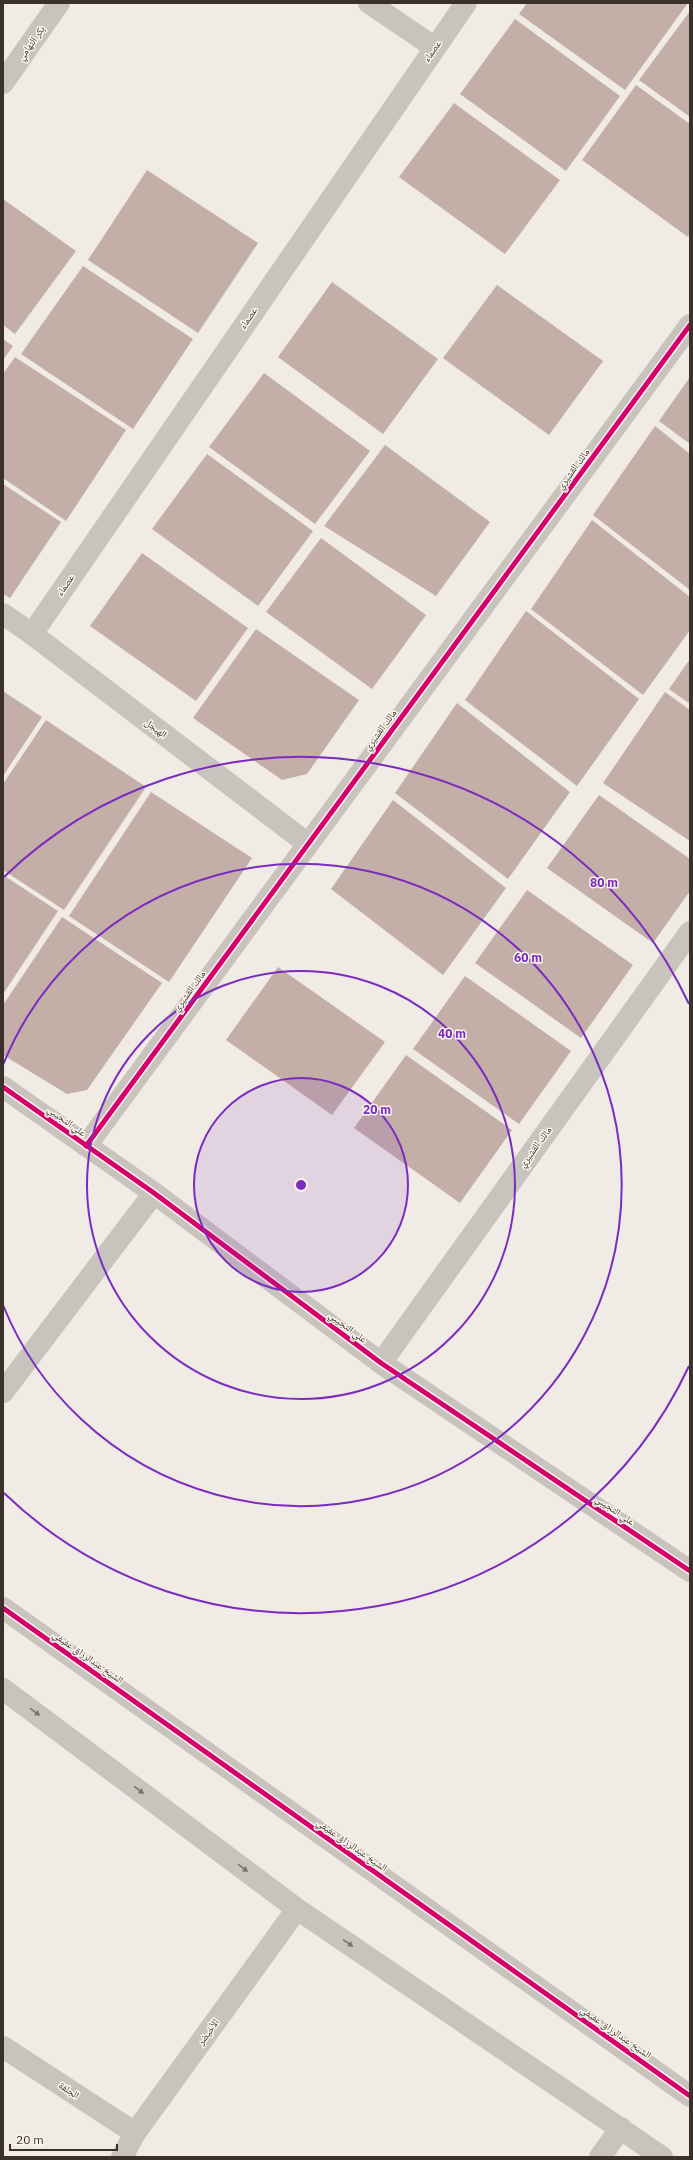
<svg xmlns="http://www.w3.org/2000/svg" width="693" height="2160" font-family="'IBM Plex Sans','Noto Naskh Arabic',sans-serif">
<style>
.building{fill:#c3afa7}
.lines{fill:none;stroke-linecap:round;stroke-linejoin:round}
.minor{stroke:#c9c3be;stroke-width:22}
.cycleway-casing{stroke:#fbf5ee;stroke-width:8}
.cycleway{stroke:#d6006c;stroke-width:5}
.oneway{fill:#7b726d}
.ring{fill:none;stroke:#7b2cbf;stroke-width:2}
.labels{text-anchor:middle;dominant-baseline:central;stroke-width:3;stroke-linejoin:round;paint-order:stroke}
.street-label{font-size:10px;fill:#3b302b;stroke:#fbf5ee}
.centre{fill:#7b2cbf;stroke:#fbf5ee;stroke-width:2}
.ring-label{font-size:12px;text-anchor:middle;font-weight:bold;fill:#7b2cbf;stroke:#fbf5ee;stroke-width:3;stroke-linejoin:round;paint-order:stroke}
</style>
<rect width="100%" height="100%" fill="#f0ebe5"/>
<path class="building" d="M527,3h161l-63,87 -106,-76z
M690,11v106l-51,-37z
M515,19l105,77 -54,75 -106,-77z
M636,85l54,39v110l-2,3 -106,-77z
M454,103l106,77 -55,74 -106,-77z
M147,170l111,73 -60,90 -110,-73z
M3,199l73,52 -61,83 -12,-9z
M83,266l110,73 -60,90 -112,-75z
M332,282l106,77 -55,75 -105,-77z
M497,285l106,76 -54,74 -106,-77z
M3,339l10,7 -10,14z
M15,357l111,73 -60,91 -63,-43v-104z
M264,373l106,78 -55,73 -106,-77z
M690,377v67l-31,-23z
M655,426l35,28v136l-97,-75z
M385,445l105,77 -54,74 -112,-70z
M207,454l106,77 -55,75 -106,-77z
M3,484l58,38 -51,76 -7,-4z
M592,520l98,77v33l-47,65 -112,-86z
M321,538l105,77 -54,74 -106,-77z
M142,553l106,75 -52,73 -106,-75z
M526,611l113,88 -62,87 -112,-86z
M256,629l103,71 -52,74 -25,6 -89,-62z
M690,659v45l-21,-15z
M3,691l39,26 -39,59z
M665,692l25,18v131l-87,-58z
M457,703l113,89 -62,87 -113,-86z
M46,720l100,67 -82,123 -61,-40v-86z
M151,792l101,66 -83,124 -100,-66z
M599,795l91,64v32l-37,52 -106,-75z
M393,800l113,88 -63,87 -112,-86z
M3,875l55,36 -55,83z
M527,890l106,75 -52,73 -106,-75z
M62,917l100,66 -75,107 -20,4 -64,-39v-50z
M278,967l107,75 -53,73 -106,-75z
M465,976l106,75 -52,73 -106,-75z
M406,1055l106,75 -52,73 -106,-75z"/>
<g class="lines">
<path class="minor" d="M369,3l65,44
M3,83l56,-80
M3,614l29,20 276,210
M32,634l434,-631
M3,1087l151,106 227,170 309,208
M86,1146l604,-821
M381,1363l309,-431
M3,1392l151,-199
M3,1608l687,488
M3,1689l294,220 365,248
M3,2047l132,86
M122,2157l13,-24 162,-224
M600,2157l21,-29"/>
<g class="cycleway-casing">
<path id="cycleway" d="M3,1087l151,106 227,170 309,208
M86,1146l604,-821
M3,1608l687,488"/>
</g>
<use href="#cycleway" class="cycleway"/>
</g>
<defs><path id="oneway-solid" d="M-6-.8H1V-3.2L6.5 0L1 3.2V.8H-6Z"/></defs>
<g class="oneway">
<use href="#oneway-solid" transform="translate(35 1712) rotate(36)"/>
<use href="#oneway-solid" transform="translate(139 1790) rotate(37)"/>
<use href="#oneway-solid" transform="translate(243 1868) rotate(37)"/>
<use href="#oneway-solid" transform="translate(348 1943) rotate(34)"/>
</g>
<circle cx="301" cy="1185" r="107" fill="#7b2cbf" fill-opacity=".12"/>
<g class="ring">
<circle cx="301" cy="1185" r="107"/>
<circle cx="301" cy="1185" r="214"/>
<path d="M3 1065A321 321 0 1 1 3 1305"/>
<path d="M689 1366A428 428 0 0 1 4 1493M4 877A428 428 0 0 1 689 1004"/>
</g>
<g class="labels">
<g class="street-label">
<text transform="translate(31 43) rotate(-55)">بكر التهامي</text>
<text transform="translate(432 51) rotate(-55)">عصماء</text>
<text transform="translate(248 318) rotate(-56)">عصماء</text>
<text transform="translate(573 469) rotate(-54)">مالك القشيري</text>
<text transform="translate(65 585) rotate(-56)">عصماء</text>
<text transform="translate(156 728) rotate(37)">الهيجل</text>
<text transform="translate(380 730) rotate(-54)">مالك القشيري</text>
<text transform="translate(189 991) rotate(-54)">مالك القشيري</text>
<text transform="translate(67 1121) rotate(36)">علي التجيبي</text>
<text transform="translate(535 1147) rotate(-54)">مالك القشيري</text>
<text transform="translate(348 1327) rotate(37)">علي التجيبي</text>
<text transform="translate(615 1510) rotate(34)">علي التجيبي</text>
<text transform="translate(88 1657) rotate(35)">الشيخ عبدالرزاق عفيفي</text>
<text transform="translate(352 1845) rotate(35)">الشيخ عبدالرزاق عفيفي</text>
<text transform="translate(208 2032) rotate(-54)">الأخيضر</text>
<text transform="translate(616 2032) rotate(35)">الشيخ عبدالرزاق عفيفي</text>
<text transform="translate(69 2090) rotate(33)">الجلفة</text>
</g>
</g>
<circle cx="301" cy="1185" r="6" class="centre"/>
<g class="ring-label">
<text x="604" y="887">80 m</text>
<text x="528" y="962">60 m</text>
<text x="452" y="1038">40 m</text>
<text x="377" y="1114">20 m</text>
</g>
<rect width="693" height="2160" fill="none" stroke="#3b302b" stroke-width="8"/>
<path d="M10 2144v6h107v-6" fill="none" stroke="#3b302b" stroke-width="2"/>
<text x="16" y="2144" font-size="12" fill="#3b302b" stroke="#fbf5ee" stroke-width="3" paint-order="stroke">20 m</text>
</svg>
